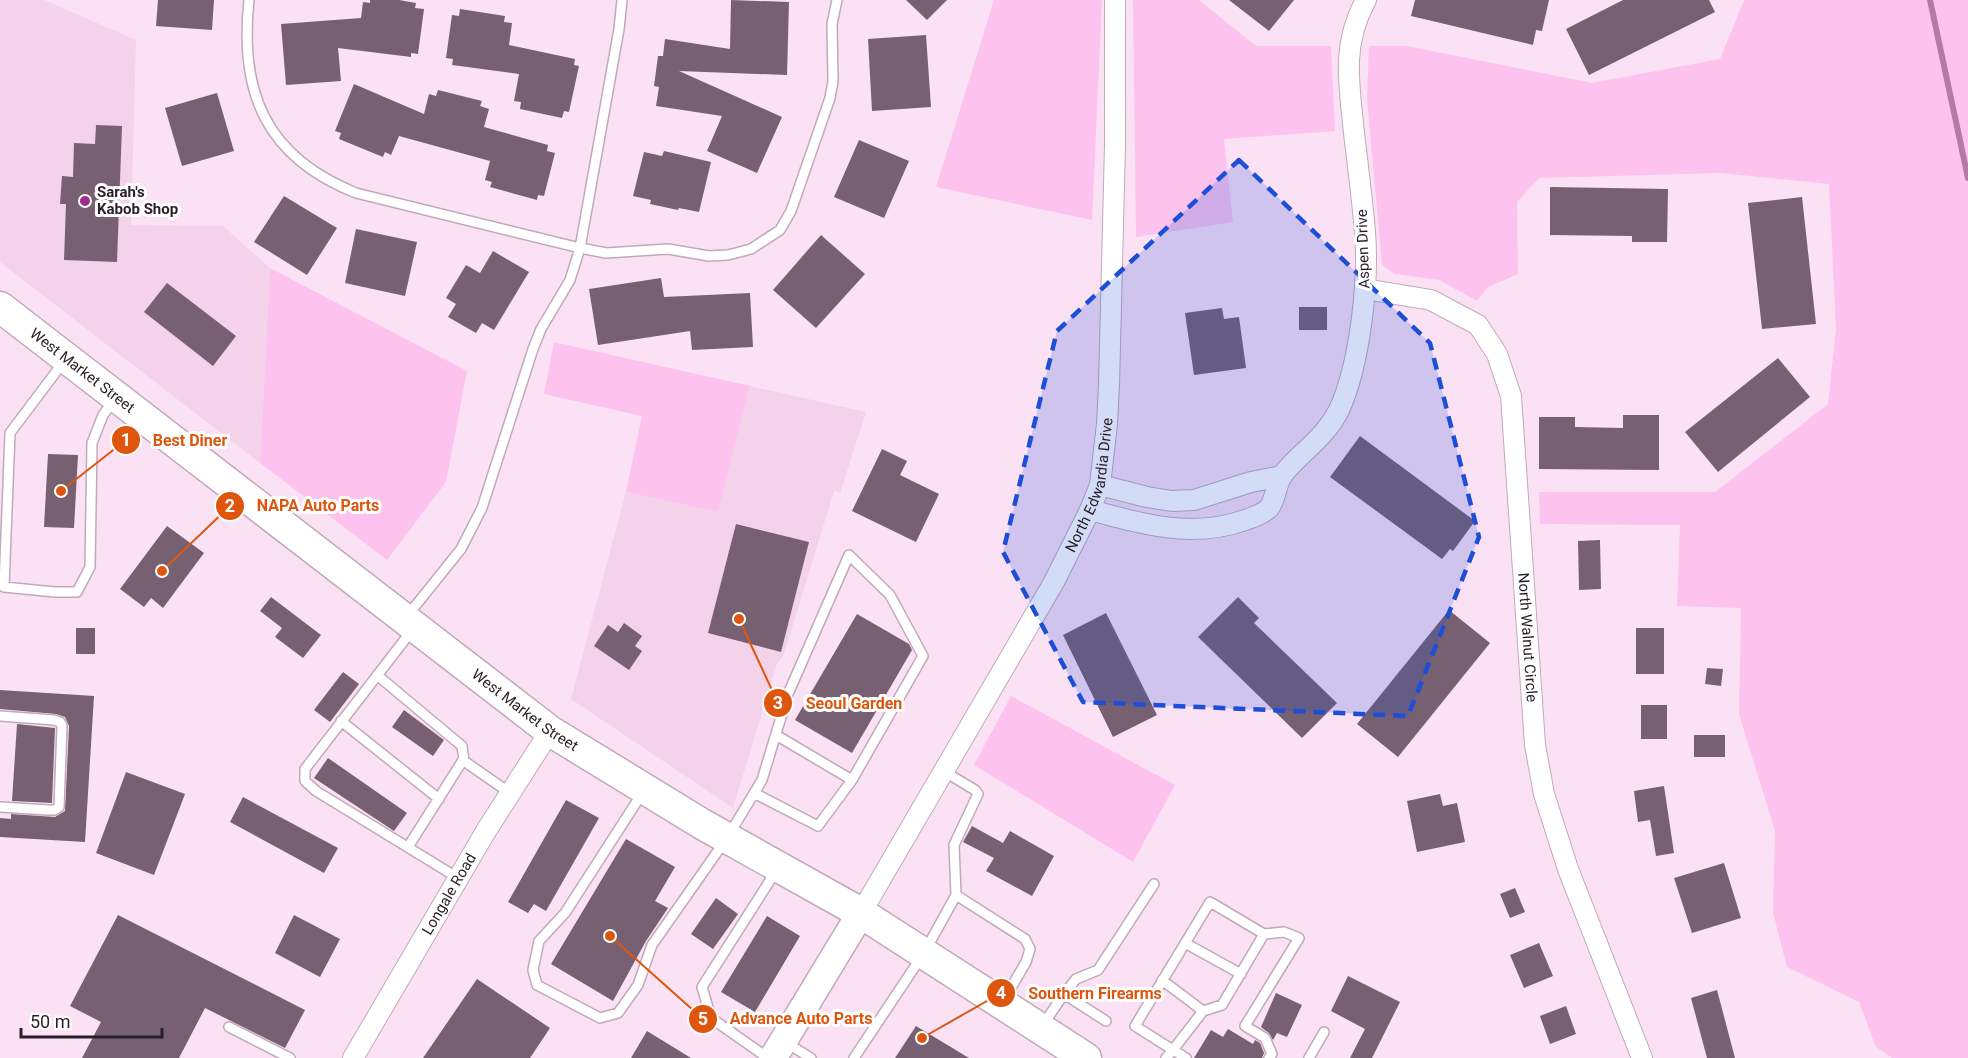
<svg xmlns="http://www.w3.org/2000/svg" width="1968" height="1058" font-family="Roboto,sans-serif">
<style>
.built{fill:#f3d2ea}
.green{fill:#fdc3ee}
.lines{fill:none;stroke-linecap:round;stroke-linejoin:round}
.stream{stroke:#b27ca5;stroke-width:6}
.building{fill:#776071}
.lane-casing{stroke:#c1a9bb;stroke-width:12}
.street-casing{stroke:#c1a9bb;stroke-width:22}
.secondary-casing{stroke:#c1a9bb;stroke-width:30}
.primary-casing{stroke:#c1a9bb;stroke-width:33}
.lane{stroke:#fff;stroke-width:9}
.street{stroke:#fff;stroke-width:20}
.secondary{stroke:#fff;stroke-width:27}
.primary{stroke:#fff;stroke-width:30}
.marked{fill:#1d4ed8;fill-opacity:0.2;stroke:#1d4ed8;stroke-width:4.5;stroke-dasharray:12 8;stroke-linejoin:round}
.poi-dot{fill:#9d2c8a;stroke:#fff;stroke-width:2}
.labels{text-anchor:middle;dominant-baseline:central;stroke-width:6;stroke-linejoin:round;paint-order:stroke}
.poi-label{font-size:15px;font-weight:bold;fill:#291f26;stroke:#fff;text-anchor:start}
.street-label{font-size:15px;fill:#291f26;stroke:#fff}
.leader{fill:none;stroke:#de560d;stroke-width:2}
.callout-dot{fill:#de560d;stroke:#fff;stroke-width:2}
.mark-label{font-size:18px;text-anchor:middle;font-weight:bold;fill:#fff}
.callout-label{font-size:16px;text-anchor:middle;font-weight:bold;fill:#de560d;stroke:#fff;stroke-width:6;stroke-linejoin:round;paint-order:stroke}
</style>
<rect width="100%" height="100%" fill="#fbe1f4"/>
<path class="built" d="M0,0h44l92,40 -5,185 92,1 47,42 -10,195 -260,-201z
M750,386l116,26 -26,81 -6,-2 -50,163 -7,10 -44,144 -162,-109 55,-207 92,20z"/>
<path class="green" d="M994,0h108l-10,220 -156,-33z
M1133,0h66l57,46h75l4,85 -111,8 9,83 -97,15z
M1744,0h224v1058h-76l-16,-11 -17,-45 -72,-35 -14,-55 2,-81 -36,-117 2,-106 -64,-2 3,-81 -140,-1 -1,-32h176l113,-88 8,-75 -7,-145 -108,-11 -182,5 -22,24 1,72 -30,13 -11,14 -38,-21 -44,-6 -13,-9 -15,-167 2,-52h37l186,37 128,-24z
M270,268l197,103 -21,111 -59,78 -127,-97z
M554,342l196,44 -32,126 -92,-20 16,-76 -98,-22z
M1011,696l164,89 -42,77 -159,-97z"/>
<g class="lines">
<path class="stream" d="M1930,0l38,178"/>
</g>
<path class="building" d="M158,0h56l-2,30 -56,-4z
M370,0h29l17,3 -1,5 9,1 -6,45 -7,-1v4l-73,-9 3,33 -55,4 -5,-61 80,-6 2,-16 7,1z
M731,0l58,2 -2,73 -108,-4 103,46 -25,56 -50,-22 15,-35 -66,-10 3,-19 -5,-1 4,-30h5l2,-17 65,10z
M906,0h41l-20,20z
M1229,0h65l-25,31z
M1415,0h134l-7,31 -6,-1 -3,15 -122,-29z
M1623,0h86l6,12 -126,63 -23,-46z
M460,9l45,7 -1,6 8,1 -3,22 66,14 -1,6 5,1 -10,46 -5,-1 -2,7 -42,-9 1,-7 -7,-1 5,-27 -67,-9 1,-6 -7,-1 6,-43 7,1z
M926,35l5,72 -59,4 -4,-72z
M354,84l70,30 5,-20 7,2 2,-6 44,11 -2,5 9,3 -5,18 64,18 -1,6 8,2 -11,43 -6,-1 -1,5 -47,-13 2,-5 -7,-2 5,-19 -91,-25 -8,19 -6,-3 -2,5 -44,-18 2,-6 -6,-2z
M217,93l17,58 -52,15 -17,-58z
M96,125l26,1 -5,136 -53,-2 2,-56h-6l2,-28 11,1 1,-34 21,1z
M859,140l50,21 -25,57 -50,-21z
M664,151l47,11 -12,50 -20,-4 -1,2 -28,-6 1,-4 -18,-4 11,-44 18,4z
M1550,187l118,2 -1,53h-35v-6l-82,-1z
M284,196l53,32 -30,47 -53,-33z
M1802,197l14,127 -54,5 -14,-126z
M356,229l61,13 -12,54 -60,-13z
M821,235l44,39 -49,54 -43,-38z
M493,251l36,21 -35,58 -12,-7 -6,10 -28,-16 8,-13 -10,-6 20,-33 14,8z
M661,278l3,19 86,-4 3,54 -61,3 -2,-19 -92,14 -9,-56z
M167,283l69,53 -23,30 -69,-54z
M1299,307h28v23h-28z
M1222,308l2,11 15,-2 7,51 -52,7 -9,-62z
M1778,358l32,39 -92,75 -33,-40z
M1623,415h36v55l-120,-1v-52h36v10l48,1z
M1360,436l115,85 -22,30 -3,-2 -8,10 -112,-82z
M882,449l25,12 -7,14 39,19 -23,48 -64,-31z
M48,454l30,1 -4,73 -30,-1z
M736,524l73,18 -28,110 -73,-19z
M167,526l37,27 -41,55 -12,-10 -7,9 -24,-18z
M1600,540l1,49 -22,1 -1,-49z
M271,597l50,38 -18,23 -28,-21 7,-9 -22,-17z
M1238,597l21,21 -5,5 83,80 -35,35 -104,-101z
M1449,610l41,33 -92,114 -41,-33z
M1106,613l51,102 -44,22 -50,-102z
M857,614l52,30 3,6 -60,103 -57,-33z
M624,623l18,13 -7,10 7,5 -13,19 -35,-24 14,-21 10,7z
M76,628h19v26h-19z
M1636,628h28v46h-28z
M1707,668l16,1 -2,17 -16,-2z
M343,672l16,12 -29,38 -16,-12z
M0,690l94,6 -9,146 -85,-5v-19l11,1v-5l44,3 10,-6 4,-85 -4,-9 -9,-3 -56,-5z
M1641,705h26v34h-26z
M404,710l40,30 -11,16 -41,-29z
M17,724l38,4 -3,75 -40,-2z
M1694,735h31v22h-31z
M328,758l79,55 -13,18 -80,-53z
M126,772l59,22 -31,81 -58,-22z
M1664,786l10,67 -18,3 -6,-36 -12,2 -4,-31z
M1440,794l3,12 14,-3 8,39 -48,10 -10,-51z
M243,797l95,51 -14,25 -94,-51z
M566,800l33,18 -53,93 -12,-7 -6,9 -20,-11z
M972,826l31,17 7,-12 44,25 -22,40 -46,-25 8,-13 -31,-16z
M626,839l49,28 -20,34 13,7 -22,33 -33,60 -62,-37z
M1724,863l17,55 -49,15 -18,-55z
M1515,888l10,24 -15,6 -10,-24z
M716,898l22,16 -25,35 -22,-15z
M118,915l187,95 -20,38 -80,-40 -26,50h-97l19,-36 -31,-16z
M294,915l46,24 -20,38 -45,-24z
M767,916l33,20 -45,76 -34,-20z
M1539,943l14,33 -29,12 -14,-33z
M1348,976l52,26 -28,56h-22l15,-29 -34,-18z
M477,979l73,49 -20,30h-107z
M1717,990l18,68h-28l-16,-60z
M1276,993l26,12 -15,32 -10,-4 -4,7 -4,-7 -8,-6z
M1566,1006l10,28 -26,10 -10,-28z
M916,1026l53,32h-74z
M1228,1029l25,15 2,-4 5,3 4,10 -2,5h-68l17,-28 12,7z
M647,1031l44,27h-60z"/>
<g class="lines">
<g class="lane-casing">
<path id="lane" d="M249,0c-10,93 17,157 107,193l224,55 26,5 62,-4 41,7 19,-1 23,-6 29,-19 11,-19 39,-113 3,-17 -1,-57 5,-24
M65,360l-55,73 -6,154 51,5h22l13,-25 2,-124 11,-28 12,-16
M408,615l53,-66 21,-41 51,-159 8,-20 29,-49 10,-32 39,-219 3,-29
M413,629l-108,140v12l11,10 142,87
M377,675l85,71 2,15 46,32
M0,716l54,4 6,2 2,4 -3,81 -4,3h-7l-48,-3
M341,721l98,78
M643,792l-78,121 -26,28 -6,29 4,15 63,33 18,-5 20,-28 14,-40 75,-107 35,-58 26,-86 61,-139 41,40 33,61 -71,124 -76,-45
M754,793l64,33 34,-46
M408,847l55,-87
M956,895l69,44 5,10 -4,13 -22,38
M1185,943l56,31
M1162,980l41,31 -30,39 13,8
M1064,994l12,-15 22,-9 56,-86
M1203,1011l19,-6 42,-71
M1042,1026l22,-32 42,27
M229,1027l61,31
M785,1042l26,16
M768,1058l-57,-40 -9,-31 74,-116
M854,1058l70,-105 32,-58 -2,-50 24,-51 -3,-4 -30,-18
M1166,1058l7,-8 -38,-24 75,-124 54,32 20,-2 15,6 -54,88 20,12 7,16 -3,4
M1309,1058l15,-26"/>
</g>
<g class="street-casing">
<g id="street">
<path id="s1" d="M1365,289l66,11 47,25 19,29 14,42 24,349 9,49 24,75 74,189"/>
<path d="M1100,485l47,12 25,4 22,-1 57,-18 31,-6"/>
<path d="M1090,510c50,14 103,29 155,10 7,-2 19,-7 24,-12 7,-9 7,-25 14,-34 19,-23 42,-36 56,-64 21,-46 30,-128 26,-178 -3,-36 -8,-72 -12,-108 -2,-21 -5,-43 -4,-64 1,-20 7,-42 17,-60"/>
<path id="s2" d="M861,913l193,-331 36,-72 10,-25 7,-61 2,-39 6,-240v-145"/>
<path id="s3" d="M353,1058l133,-227 64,-100"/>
</g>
</g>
<g class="secondary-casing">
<path id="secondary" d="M773,1058l88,-145"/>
</g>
<g class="primary-casing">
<g id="primary">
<path id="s4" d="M0,307l550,424 152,93 159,89 225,145"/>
</g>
</g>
<use href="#lane" class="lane"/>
<use href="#street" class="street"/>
<use href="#secondary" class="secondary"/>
<use href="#primary" class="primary"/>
</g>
<path class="marked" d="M1239,160l191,183 49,194 -71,179 -325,-14 -80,-150 54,-221z"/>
<circle class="poi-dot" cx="85" cy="201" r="6"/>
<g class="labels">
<g class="poi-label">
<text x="97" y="192">Sarah's<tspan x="97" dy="17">Kabob Shop</tspan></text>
</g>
<g class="street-label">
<text transform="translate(1363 249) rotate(-92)">Aspen Drive</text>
<text stroke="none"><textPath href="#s4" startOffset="104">West Market Street</textPath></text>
<text stroke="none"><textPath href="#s2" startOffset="488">North Edwardia Drive</textPath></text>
<text stroke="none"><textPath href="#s1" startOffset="441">North Walnut Circle</textPath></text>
<text stroke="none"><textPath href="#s4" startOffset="662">West Market Street</textPath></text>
<text stroke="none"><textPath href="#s3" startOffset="190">Longale Road</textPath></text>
</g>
</g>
<path class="leader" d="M61 491L126 440M162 571L230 506M739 619L778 703M922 1038L1001 993M610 936L703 1019"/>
<g class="callout-dot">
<circle cx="61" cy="491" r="6"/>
<circle cx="162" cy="571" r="6"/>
<circle cx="739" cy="619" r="6"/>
<circle cx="922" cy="1038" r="6"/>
<circle cx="610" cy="936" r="6"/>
<circle cx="126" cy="440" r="15"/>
<circle cx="230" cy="506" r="15"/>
<circle cx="778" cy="703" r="15"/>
<circle cx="1001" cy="993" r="15"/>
<circle cx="703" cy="1019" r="15"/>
</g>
<g class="mark-label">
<text x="126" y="446">1</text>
<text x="230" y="512">2</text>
<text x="778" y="709">3</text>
<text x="1001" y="999">4</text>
<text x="703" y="1025">5</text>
</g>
<g class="callout-label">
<text x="190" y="446">Best Diner</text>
<text x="318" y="511">NAPA Auto Parts</text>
<text x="854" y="709">Seoul Garden</text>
<text x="1095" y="999">Southern Firearms</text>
<text x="801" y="1024">Advance Auto Parts</text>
</g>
<path d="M21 1028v9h141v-9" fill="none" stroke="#291f26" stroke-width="3"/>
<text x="30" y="1028" font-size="18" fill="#291f26" stroke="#ffffff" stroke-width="4.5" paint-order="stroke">50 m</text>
</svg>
